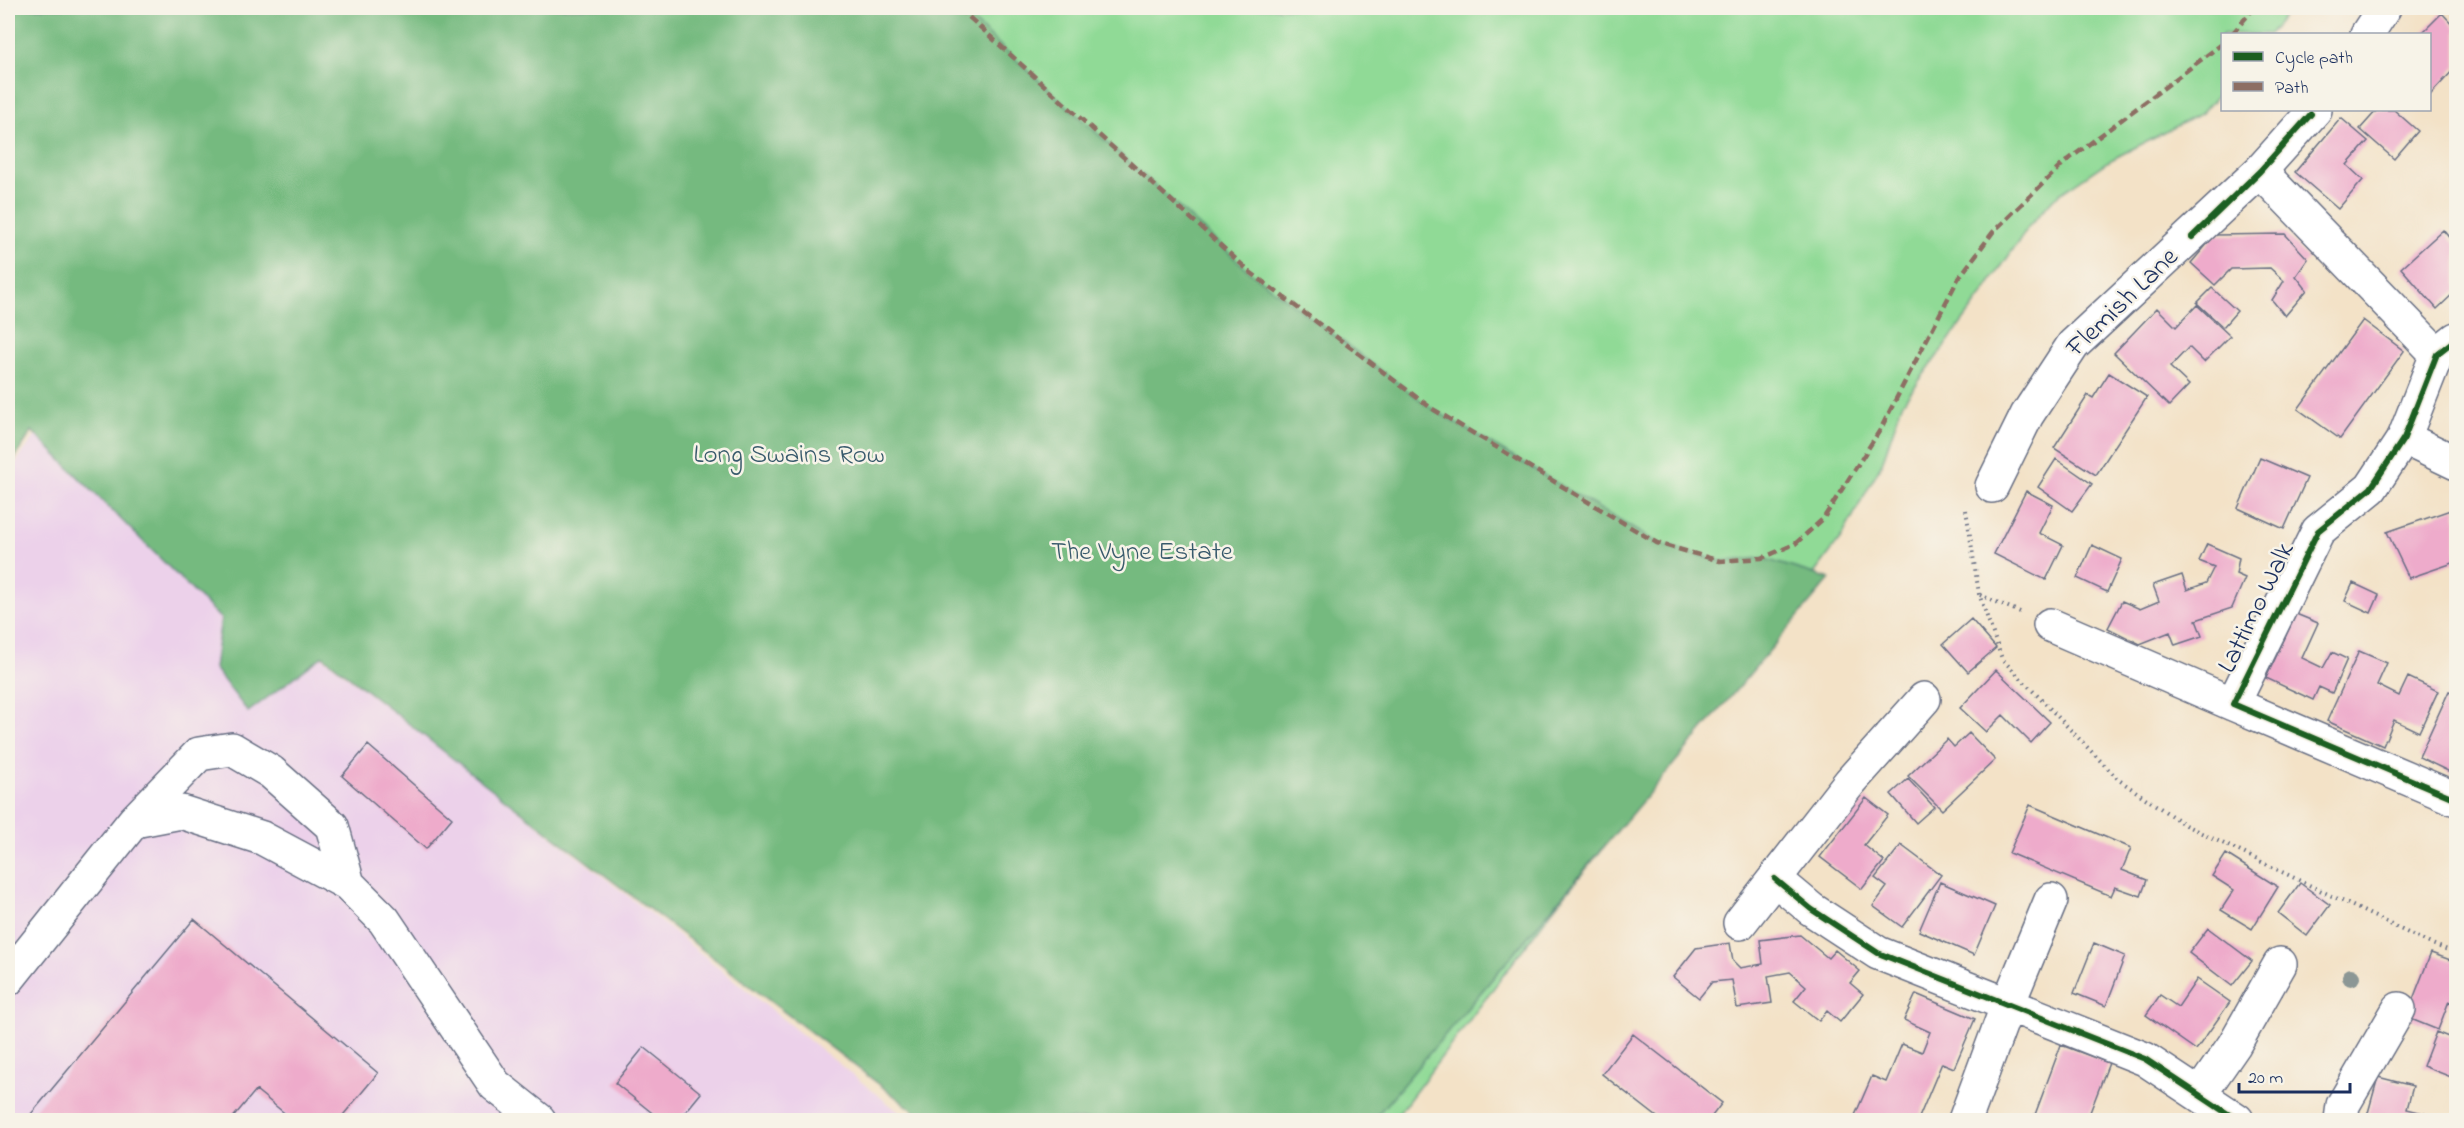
<svg xmlns="http://www.w3.org/2000/svg" width="2464" height="1128" font-family="'Indie Flower',sans-serif">
<style>
.built{fill:#ecd1ea}
.green{fill:#90da96;stroke:#56847a;stroke-width:1.5}
.forest{fill:#74ba7f;stroke:#48746e;stroke-width:1.5}
.building{fill:#eeabcb}
.lines{fill:none;stroke-linecap:round;stroke-linejoin:round}
.minor-casing{stroke:#676e83;stroke-width:36}
.path{stroke:#676e83;stroke-width:4;stroke-dasharray:1.5 4.5;stroke-linecap:butt}
.minor{stroke:#fff;stroke-width:33}
.quiet{stroke:#8d6e63;stroke-width:4.5;stroke-dasharray:9 4.5;stroke-linecap:butt}
.cycleway-casing{stroke:#f7f3e8;stroke-width:10}
.cycleway{stroke:#1b5e20;stroke-width:6}
.tree{fill:#8c9795}
.labels{text-anchor:middle;dominant-baseline:central;stroke-width:5;stroke-linejoin:round;paint-order:stroke}
.street-label{font-size:27px;fill:#1b2f5e;stroke:#f7f3e8}
.park-label{font-size:27px;fill:#385a6c;stroke:#f7f3e8}
</style>
<rect width="100%" height="100%" fill="#f7f3e8"/>
<filter id="ink" filterUnits="userSpaceOnUse"><feTurbulence type="fractalNoise" baseFrequency=".0167" numOctaves="2"/><feDisplacementMap in="SourceGraphic" scale="12" xChannelSelector="R" yChannelSelector="G"/><feConvolveMatrix kernelMatrix="1 2 1 2 8 2 1 2 1" color-interpolation-filters="sRGB"/></filter>
<filter id="wash" filterUnits="userSpaceOnUse"><feTurbulence type="fractalNoise" baseFrequency=".008" numOctaves="4" result="noise"/><feDisplacementMap in="SourceGraphic" scale="24" xChannelSelector="R" yChannelSelector="G"/><feGaussianBlur stdDeviation="1.35" result="paint"/><feColorMatrix in="noise" values="0 0 0 0 0 0 0 0 0 0 0 0 0 0 0 0 0 1.4 0 .05"/><feComposite in="paint" operator="in"/></filter>
<g filter="url(#wash)">
<rect width="100%" height="100%" fill="#f3e2c7"/>
<path class="built" d="M37,434l642,502 230,184h-901v-647z"/>
<path class="green" d="M8,8h2283l-22,26h-47v56l-20,23 -95,49 -53,36 -25,28 -49,72 -78,106 -20,59 -41,75 -176,234 -114,140 -157,208h-419z"/>
<path class="forest" d="M8,8h951l291,264 181,136 226,135 63,18 42,-3 68,21 -457,541h-447l-446,-340 -157,-124 -75,56 -34,-44 7,-49 -189,-188 -24,38z"/>
<g id="blocks">
<path class="building" d="M2442,13l14,15v39l-26,28v-61h-9z
M2377,110h17l24,21 -24,28 -34,-30z
M2341,118l27,23 -21,24 16,15 -25,29 -43,-37z
M2443,230l13,16v45l-19,18 -36,-41z
M2285,234l23,25 -12,17 11,14 -22,26 -13,-16 12,-19 -14,-13 -39,1 -16,16 -24,-22 24,-28z
M2212,288l25,23 -14,16 -26,-24z
M2197,305l33,31 -26,26 -15,-15 -19,20 19,18 -20,21 -55,-53 43,-45 19,19z
M2363,320l41,31 -64,88 -42,-30z
M2109,373l38,24 -51,78 -42,-27 34,-53 5,3z
M2260,458l47,20 -23,51 -46,-21z
M2056,459l36,25 -20,27 -34,-24z
M2026,491l27,14 -14,28 24,12 -17,35 -52,-26z
M2456,508v54l-47,16 -22,-46z
M2207,544l32,14 -3,16 9,4 -13,30 -36,12 6,16 -27,9 -5,-13 -30,12 -32,-16 14,-27 18,8 19,-8 -6,-16 29,-10 5,15 19,-7 8,-16 -15,-6z
M2092,545l30,14 -15,33 -30,-14z
M2353,583l26,12 -8,18 -26,-12z
M2296,614l22,9 -16,35 21,10 9,-16 15,7 -15,34 -13,-6 -6,13 -47,-22z
M1971,619l25,29 -28,24 -25,-28z
M2359,651l28,12 -10,22 22,11 9,-19 30,14 -19,41 -25,-12 -11,26 -56,-25z
M1996,670l54,52 -19,21 -28,-28 -17,17 -26,-24z
M2449,691l7,3v81l-37,-18z
M1969,733l26,27 -53,50 -34,-34 39,-37 7,8z
M368,745l84,73 -26,31 -84,-73z
M1908,779l26,28 -18,16 -25,-29z
M1866,798l22,17 -24,30 20,16 -22,28 -42,-32z
M2030,805l101,43 -9,22 25,10 -6,16 -26,-9 -4,9 -102,-43z
M1901,845l40,30 -39,52 -29,-21 14,-19 -12,-9z
M2226,854l52,33 -26,42 -31,-19 13,-20 -22,-14z
M1940,882l55,24 -21,49 -55,-24z
M2300,883l30,22 -23,31 -29,-23z
M194,919l184,154 -39,47h-46l-37,-30 -25,30h-205z
M2208,928l44,33 -20,25 -43,-33z
M1800,935l28,23 7,-8 25,21 -10,12 13,11 -23,28 -13,-11 -8,10 -25,-20 12,-15 -16,-14 -22,4 4,27 -35,5 -5,-28 -20,2 -13,16 -26,-21 23,-29 34,-5 3,18 7,7 23,-4 -3,-24z
M2094,943l31,13 -19,50 -32,-13z
M2431,953l25,9v42l-7,-3 -11,29 -32,-13z
M2197,979l33,23 -34,48 -50,-35 14,-20 18,12z
M1916,994l59,25 -21,49 -12,-5 -24,57h-65l19,-44 14,6 16,-38 20,8 8,-20 -26,-12z
M2436,1032l20,8v39l-33,-13z
M1633,1034l89,69 -13,17h-48l-59,-46z
M2061,1045l48,18 -22,57h-54z
M644,1047l57,46 -22,27h-18l-46,-37z
M2378,1077l35,9 -6,23 24,6 -1,5h-64z"/>
</g>
</g>
<g filter="url(#ink)">
<use href="#blocks" fill-opacity="0" stroke="#676e83" stroke-width="1.5"/>
<g class="lines">
<g class="minor-casing">
<path id="minor" d="M2367,34l17,-26
M2260,171l177,183
M2456,339l-19,15 -33,84 -33,50 -53,43 -85,173 223,95
M2404,438l52,25
M1992,486l35,-71 46,-70 187,-174 55,-61
M2050,625l183,79
M134,821l65,-67 33,-5 39,23 61,54 16,58
M1775,879l36,30 67,44 267,106 92,61
M1740,923l110,-141 74,-83
M8,979l126,-158 47,-9 81,26 86,46 36,36 111,165 44,35
M2200,1094l34,-49 46,-81
M1965,1120l43,-116 43,-104
M2341,1120l2,-15 56,-96"/>
</g>
<path class="path" d="M1966,510l13,84 23,65 117,121 66,45 244,118 27,10
M1980,595l40,17"/>
<use href="#minor" class="minor"/>
<path class="quiet" d="M959,8l291,264 181,136 226,135 63,18 42,-3 33,-14 28,-25 57,-89 78,-151 35,-47 71,-69 158,-119
M2232,34l22,-26"/>
<g class="cycleway-casing">
<path id="cycleway" d="M2192,237l68,-66 51,-57
M2456,339l-19,15 -33,84 -33,50 -53,43 -85,173 223,95
M1775,879l36,30 67,44 267,106 92,61"/>
</g>
<use href="#cycleway" class="cycleway"/>
</g>
<circle class="tree" cx="2351" cy="977" r="9"/>
</g>
<g class="labels">
<g class="street-label">
<text transform="translate(2123 303) rotate(-44)">Flemish Lane</text>
<text transform="translate(2257 608) rotate(-64)">Lattimo Walk</text>
</g>
<g class="park-label">
<text x="789" y="455">Long Swains Row</text>
<text x="1142" y="552">The Vyne Estate</text>
</g>
</g>
<rect width="2464" height="1128" fill="none" stroke="#f7f3e8" stroke-width="30"/>
<rect x="2221" y="33" width="210" height="78" fill="#f7f3e8" stroke="#9fa5b1" stroke-width="1.5"/>
<rect x="2233" y="52" width="30" height="9" fill="#1b5e20" stroke="#9fa5b1" stroke-width="1.5"/>
<text x="2275" y="63" font-size="18" fill="#1b2f5e">Cycle path</text>
<rect x="2233" y="82" width="30" height="9" fill="#8d6e63" stroke="#9fa5b1" stroke-width="1.5"/>
<text x="2275" y="93" font-size="18" fill="#1b2f5e">Path</text>
<path d="M2239 1083v9h111v-9" fill="none" stroke="#1b2f5e" stroke-width="3"/>
<text x="2248" y="1083" font-size="18" fill="#1b2f5e" stroke="#f7f3e8" stroke-width="4.5" paint-order="stroke">20 m</text>
</svg>
